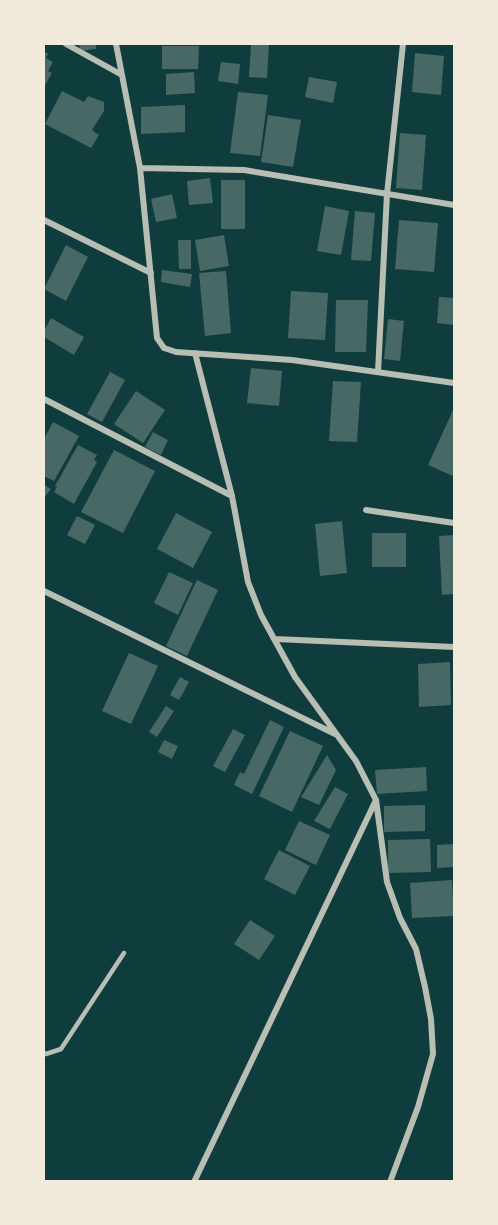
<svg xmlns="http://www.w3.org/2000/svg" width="498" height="1225" font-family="Karla,sans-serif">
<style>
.building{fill:#486865}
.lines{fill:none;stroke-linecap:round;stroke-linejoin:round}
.service{stroke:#b8beb3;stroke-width:4.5}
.minor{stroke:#b8beb3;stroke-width:6}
</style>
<rect width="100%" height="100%" fill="#0f3d3e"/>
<path class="building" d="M79,44h17v5l-16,2z
M251,44h18l-2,34 -18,-1z
M162,46h37l-1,23h-36z
M44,51l4,3 -2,4 7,4 -5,9 4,2 -8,14z
M415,53l29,3 -3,39 -29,-3z
M221,62l19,2 -2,20 -20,-3z
M194,72l1,21 -29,2v-21z
M309,77l28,5 -4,21 -28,-6z
M62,91l22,11 4,-6 16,6v9l-12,19 7,5 -8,13 -46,-24z
M238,92l30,3 -8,61 -30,-3z
M185,105v27l-44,2v-27z
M268,115l33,5 -8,47 -32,-5z
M400,133l26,2 -4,55 -26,-2z
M210,178l3,25 -24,2 -2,-24z
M221,180h24v49h-24z
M172,194l5,24 -21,4 -5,-23z
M325,206l24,5 -8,44 -24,-4z
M355,211l20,2 -4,48 -20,-1z
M399,220l39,3 -4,49 -39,-3z
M224,235l5,31 -29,5 -5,-31z
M178,240h13v29h-12z
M66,245l22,12 -22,44 -22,-12z
M162,270l30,4 -2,13 -29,-5z
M226,271l5,62 -26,3 -6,-63z
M291,291l37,2 -3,47 -37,-2z
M439,297l15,1v27l-17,-2z
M336,300h32l-2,52h-31z
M51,318l33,19 -10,18 -30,-18v-6z
M388,319l16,2 -4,40 -16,-2z
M251,368l31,3 -3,35 -32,-3z
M110,372l15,8 -23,42 -15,-8z
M333,381l28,1 -4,60 -28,-1z
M136,391l29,19 -22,33 -29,-19z
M454,408v65l-1,3 -25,-11z
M53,422l26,14 -25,45 -10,-5v-37z
M153,432l15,8 -7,15 -16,-8z
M78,445l19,10 -3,5 3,2 -23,42 -20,-12 3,-5 -2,-1z
M114,450l41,21 -32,62 -42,-21z
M44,485l7,4 -7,9z
M176,513l36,19 -19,36 -36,-19z
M77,516l18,9 -10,19 -18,-9z
M342,521l5,52 -27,3 -5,-52z
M372,533h34v34h-34z
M454,535v59l-12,1 -3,-59z
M169,572l24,11 -15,32 -24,-12z
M197,580l21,10 -31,66 -21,-10z
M129,653l29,13 -27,58 -29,-13z
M450,662l1,43 -32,2 -1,-43z
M180,677l9,5 -10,18 -9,-5z
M166,706l8,5 -17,26 -8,-5z
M270,720l14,7 -32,67 -18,-9 6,-13 4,2z
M233,729l12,6 -20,37 -12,-6z
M290,731l33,15 -31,66 -33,-16z
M164,740l14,6 -6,13 -14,-7z
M327,755l9,15 -17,35 -18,-8z
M426,767l1,24 -50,3 -2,-24z
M335,787l13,7 -18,35 -16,-8z
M425,805v26l-41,1v-26z
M299,821l31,14 -14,30 -31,-15z
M430,839l1,33 -43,1v-33z
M454,844v23l-17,1v-23z
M279,850l31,16 -15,29 -31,-16z
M452,880l2,36 -42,2 -2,-35z
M250,920l25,16 -16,24 -25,-16z"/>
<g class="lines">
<path class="service" d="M44,1053l2,1 15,-5 63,-96"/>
<path class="minor" d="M66,44l56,31
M116,44l24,124 104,2 210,35
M140,168l17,170 7,10 12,4 116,8 162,23
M44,220l107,53
M195,353l37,143 16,86 13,33 34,62 61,84 20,39 11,82 13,36 16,31 9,38 6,32 2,35 -15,53 -28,75
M378,372l9,-178 16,-150
M44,399l188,97
M366,510l88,13
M44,591l291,143
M275,639l179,8
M194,1182l182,-382"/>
</g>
<rect width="498" height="1225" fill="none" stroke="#f1e9da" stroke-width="90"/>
</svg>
